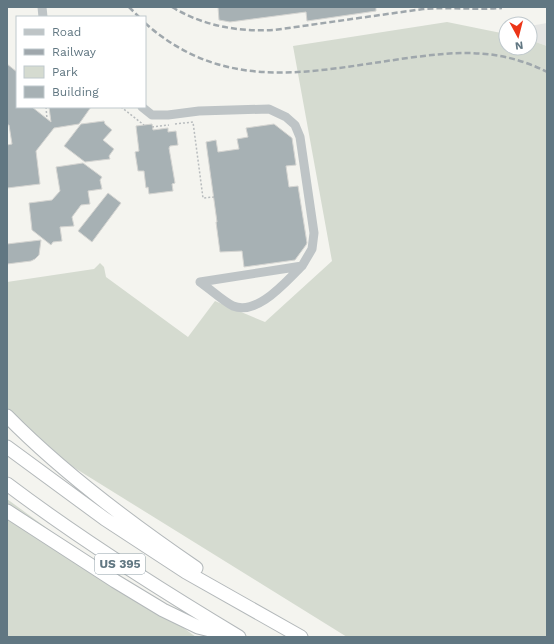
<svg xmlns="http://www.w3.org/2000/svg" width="554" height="644" font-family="'Work Sans',sans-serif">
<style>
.built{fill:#e4e5e3}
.green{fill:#d5dbd0}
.building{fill:#a7b1b4;stroke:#d5d5d2}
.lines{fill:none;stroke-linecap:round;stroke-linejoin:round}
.highway-casing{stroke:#b3b8ba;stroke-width:15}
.path{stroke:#b8bcbe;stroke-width:1.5;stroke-dasharray:2 2;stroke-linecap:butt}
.minor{stroke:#bec4c6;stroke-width:9}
.highway{stroke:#fff;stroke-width:13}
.rail{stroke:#9fa7ac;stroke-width:2.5;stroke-dasharray:6 3;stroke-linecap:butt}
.labels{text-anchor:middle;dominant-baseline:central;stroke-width:4;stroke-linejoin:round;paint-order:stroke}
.shield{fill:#fff;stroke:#90a0a8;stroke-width:1}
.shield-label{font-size:12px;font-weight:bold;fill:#617782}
</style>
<rect width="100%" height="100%" fill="#f4f4ef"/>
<path class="built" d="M547,23v23l-17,-6v-14z"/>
<path class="green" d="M447,22l59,12v14h24v-8l17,6v591h-200l-340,-211v-144l87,-13 6,-6 4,4 2,10 82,60 27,-36 50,21 67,-61 -39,-215z
M7,499l189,138h-189z"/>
<path class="building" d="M218,7h158v4l-69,10 -1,-9 -76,10 -11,-2z
M7,64l10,8v35h15l19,15 -2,-15h42l-12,17 -25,4 -18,23 4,33 -33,4v-43l5,-1 -3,-19h-2z
M104,121l1,3 7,6 -9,10 11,9 -5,7 1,3 -25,3 -21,-16 17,-22z
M152,124l1,6 15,-2v4l8,-1 2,14 -8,1 -1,2 6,35 -3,1 1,7 -24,3 -1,-7 -2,1 -2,-17h-6l-3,-19 4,-1 -3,-25z
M274,124l18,14 4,27 -10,1 3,21 9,-1 9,57 -1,2 -11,15 -51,7 -2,-16 -22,1 -4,-30h1l-11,-80 10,-2 2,12 21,-3 -2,-10 11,-2 -2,-9z
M83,163l19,14 -2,3 2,9 -14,2 2,13 -9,1 -9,12 2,9 -14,1 2,14 -9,1 -2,3 -19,-15 -3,-27 23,-3 8,-9 -4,-24z
M108,193l13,10 -29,39 -14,-11z
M41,240l-2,15 -4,4 -4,2 -24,3v-20z"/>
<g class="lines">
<g class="highway-casing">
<path id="highway" d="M7,416c56,57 123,107 189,152
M7,447l98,72 81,53 115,65
M7,484c74,56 152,105 232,153
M7,511l108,70 48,29 35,17 28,7"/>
</g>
<path class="path" d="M46,107l1,12
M121,107l23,18
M175,124l18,-2 10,76 11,-1
M152,127l17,-2"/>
<path class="minor" d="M42,7l1,10
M142,107l10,8h16l31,-4 70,-2 17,8 9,8 5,12 14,96 -2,16 -10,17 -102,16
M200,282c10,7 23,19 33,24 25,10 53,-25 69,-40"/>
<use href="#highway" class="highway"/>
<path class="rail" d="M129,7l10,10
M172,7c31,19 67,25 102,23l149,-21c27,-2 52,1 79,-1
M145,23c81,72 167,48 263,35 50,-7 92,-10 139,14"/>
</g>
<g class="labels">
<rect class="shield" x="95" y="554" width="50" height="20" rx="3"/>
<g class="shield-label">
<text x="120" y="564">US 395</text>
</g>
</g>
<rect width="554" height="644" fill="none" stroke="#617782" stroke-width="16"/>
<rect x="16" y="16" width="130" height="92" fill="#ffffff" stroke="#c0c9cd"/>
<rect x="24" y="29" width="20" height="6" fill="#bec4c6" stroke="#c0c9cd"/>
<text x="52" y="36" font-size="12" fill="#617782">Road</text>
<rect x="24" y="49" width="20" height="6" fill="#9fa7ac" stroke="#c0c9cd"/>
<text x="52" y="56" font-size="12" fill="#617782">Railway</text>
<rect x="24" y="66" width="20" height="12" fill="#d5dbd0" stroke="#c0c9cd"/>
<text x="52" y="76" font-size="12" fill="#617782">Park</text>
<rect x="24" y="86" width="20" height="12" fill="#a7b1b4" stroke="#c0c9cd"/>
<text x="52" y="96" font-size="12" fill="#617782">Building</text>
<g transform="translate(518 36) rotate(173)"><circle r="19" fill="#ffffff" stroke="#c0c9cd"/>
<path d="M0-3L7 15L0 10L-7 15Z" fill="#ec3517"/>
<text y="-6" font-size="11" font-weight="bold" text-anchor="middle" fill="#617782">N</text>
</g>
</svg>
